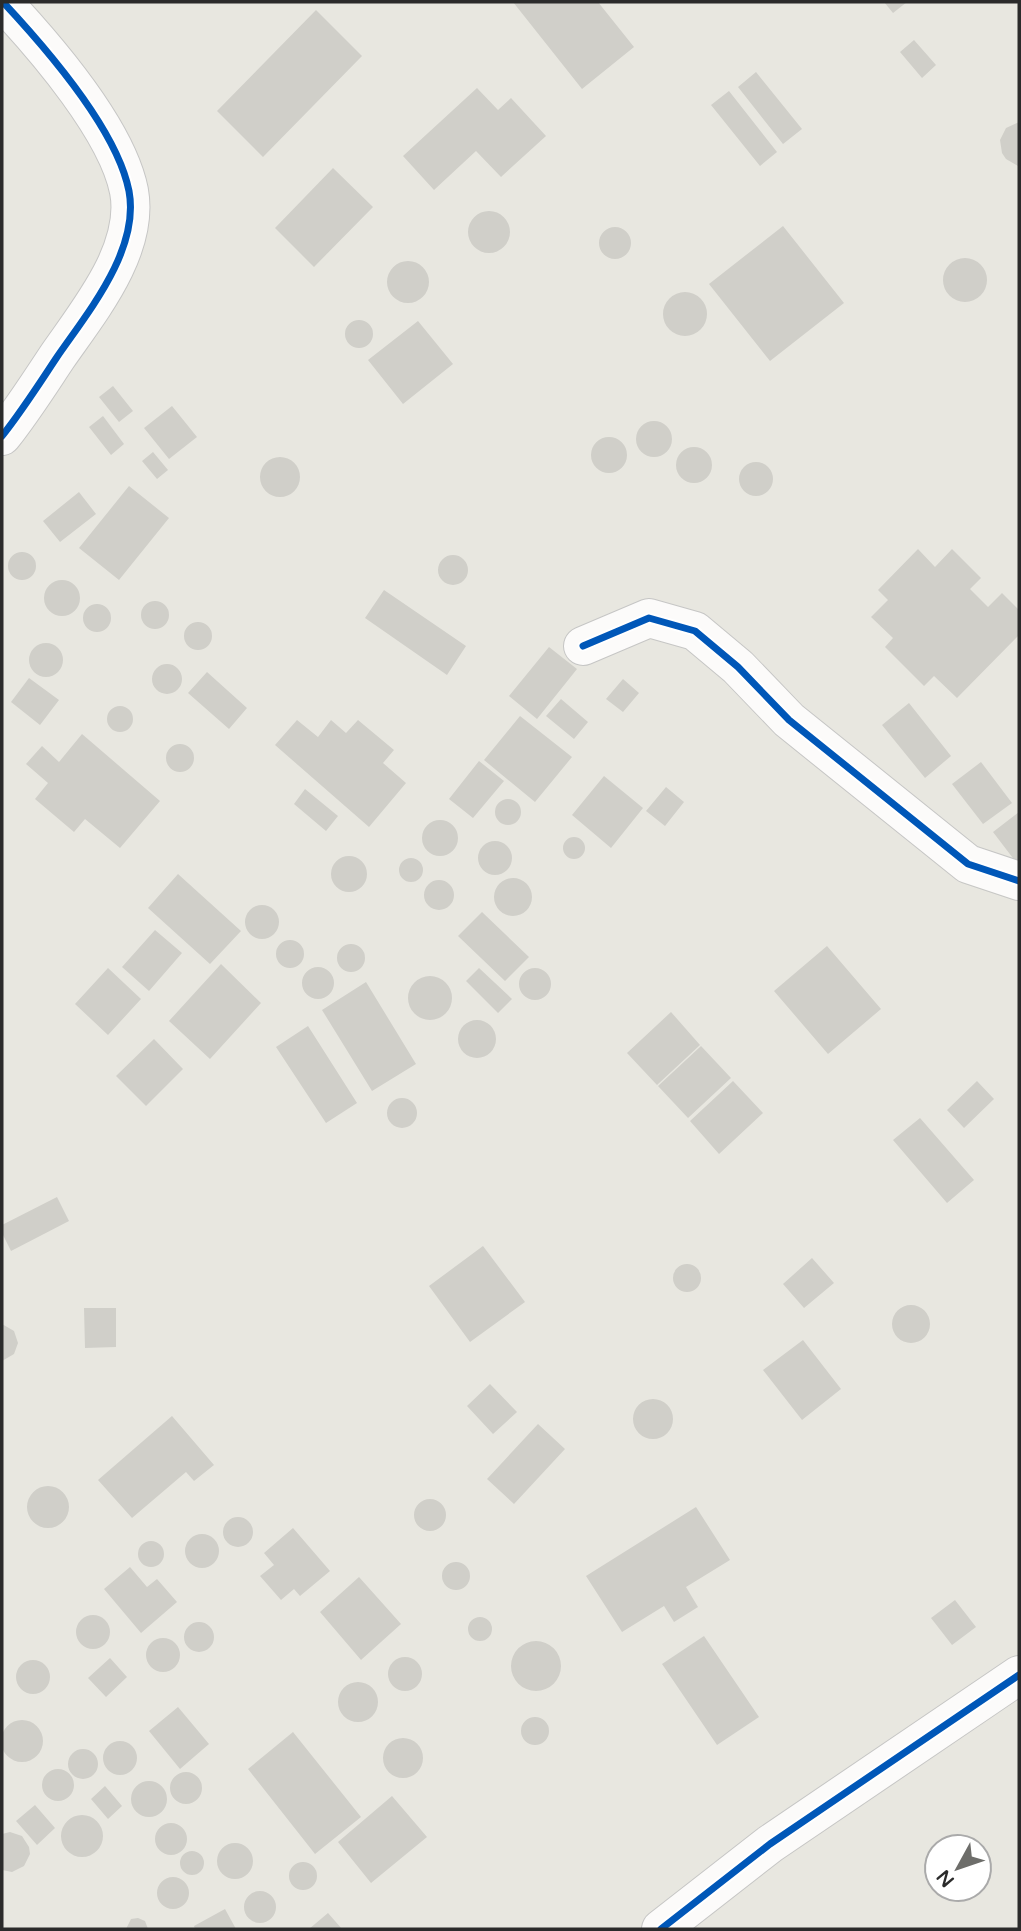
<svg xmlns="http://www.w3.org/2000/svg" width="1021" height="1931" font-family="'Varela Round',sans-serif">
<style>
.building{fill:#d0cfc9}
.lines{fill:none;stroke-linecap:round;stroke-linejoin:round}
.minor-casing{stroke:#c6c6c5;stroke-width:40}
.minor{stroke:#fcfbfa;stroke-width:38}
.cycleway-casing{stroke:#fff;stroke-width:11}
.cycleway{stroke:#0057b8;stroke-width:7}
</style>
<rect width="100%" height="100%" fill="#e8e7e0"/>
<path class="building" d="M513,2h85l36,45 -52,42z
M884,2h23l-14,11z
M316,10l46,46 -99,101 -46,-46z
M914,40l22,25 -14,13 -22,-26z
M756,72l46,57 -19,15 -45,-57z
M477,88l21,22 13,-12 35,38 -45,41 -25,-26 -42,39 -31,-34z
M729,91l48,61 -17,14 -49,-61z
M1019,122v44h-1l-12,-7 -4,-6 -2,-13 6,-12z
M333,168l40,39 -59,60 -39,-39z
M468 232a21 21 0 1 1 42 0a21 21 0 1 1-42 0Z
M783,226l61,77 -74,58 -61,-77z
M599 243a16 16 0 1 1 32 0a16 16 0 1 1-32 0Z
M943 280a22 22 0 1 1 44 0a22 22 0 1 1-44 0Z
M387 282a21 21 0 1 1 42 0a21 21 0 1 1-42 0Z
M663 314a22 22 0 1 1 44 0a22 22 0 1 1-44 0Z
M345 334a14 14 0 1 1 28 0a14 14 0 1 1-28 0Z
M418,321l35,43 -50,40 -35,-44z
M113,386l20,25 -14,11 -20,-25z
M172,406l25,31 -28,22 -25,-31z
M103,416l21,28 -13,11 -22,-28z
M636 439a18 18 0 1 1 36 0a18 18 0 1 1-36 0Z
M591 455a18 18 0 1 1 36 0a18 18 0 1 1-36 0Z
M676 465a18 18 0 1 1 36 0a18 18 0 1 1-36 0Z
M153,452l15,18 -11,9 -15,-18z
M260 477a20 20 0 1 1 40 0a20 20 0 1 1-40 0Z
M739 479a17 17 0 1 1 34 0a17 17 0 1 1-34 0Z
M129,486l40,32 -50,62 -40,-32z
M79,492l17,22 -36,28 -17,-21z
M918,549l17,18 17,-18 29,29 -11,11 18,18 14,-14 17,17v25l-62,63 -23,-22 -10,10 -39,-39 8,-9 -22,-21 17,-17 -10,-10z
M8 566a14 14 0 1 1 28 0a14 14 0 1 1-28 0Z
M438 570a15 15 0 1 1 30 0a15 15 0 1 1-30 0Z
M44 598a18 18 0 1 1 36 0a18 18 0 1 1-36 0Z
M384,590l82,56 -19,29 -82,-57z
M141 615a14 14 0 1 1 28 0a14 14 0 1 1-28 0Z
M83 618a14 14 0 1 1 28 0a14 14 0 1 1-28 0Z
M184 636a14 14 0 1 1 28 0a14 14 0 1 1-28 0Z
M29 660a17 17 0 1 1 34 0a17 17 0 1 1-34 0Z
M549,647l28,22 -40,50 -28,-23z
M152 679a15 15 0 1 1 30 0a15 15 0 1 1-30 0Z
M207,672l40,36 -18,21 -41,-36z
M29,678l30,22 -19,25 -29,-23z
M623,679l16,14 -16,19 -17,-13z
M561,699l27,23 -14,17 -28,-23z
M909,703l42,53 -26,22 -43,-53z
M107 719a13 13 0 1 1 26 0a13 13 0 1 1-26 0Z
M520,716l52,41 -37,45 -51,-42z
M297,720l21,17 13,-17 15,13 12,-13 36,30 -11,13 23,20 -37,44 -94,-82z
M82,734l78,67 -40,47 -35,-29 -11,13 -39,-33 13,-16 -22,-19 16,-18 17,16z
M166 758a14 14 0 1 1 28 0a14 14 0 1 1-28 0Z
M479,761l25,20 -31,37 -24,-19z
M981,762l31,41 -29,21 -31,-40z
M604,776l39,32 -32,40 -39,-33z
M666,787l18,15 -19,24 -19,-15z
M305,789l33,27 -12,15 -32,-27z
M495 812a13 13 0 1 1 26 0a13 13 0 1 1-26 0Z
M1019,812v54l-26,-34z
M422 838a18 18 0 1 1 36 0a18 18 0 1 1-36 0Z
M563 848a11 11 0 1 1 22 0a11 11 0 1 1-22 0Z
M478 858a17 17 0 1 1 34 0a17 17 0 1 1-34 0Z
M331 874a18 18 0 1 1 36 0a18 18 0 1 1-36 0Z
M399 870a12 12 0 1 1 24 0a12 12 0 1 1-24 0Z
M178,874l63,57 -31,33 -62,-56z
M494 897a19 19 0 1 1 38 0a19 19 0 1 1-38 0Z
M424 895a15 15 0 1 1 30 0a15 15 0 1 1-30 0Z
M245 922a17 17 0 1 1 34 0a17 17 0 1 1-34 0Z
M482,912l47,45 -24,24 -47,-45z
M155,930l27,23 -33,38 -27,-24z
M276 954a14 14 0 1 1 28 0a14 14 0 1 1-28 0Z
M337 958a14 14 0 1 1 28 0a14 14 0 1 1-28 0Z
M827,946l54,63 -53,45 -54,-63z
M221,964l40,39 -51,56 -41,-38z
M302 983a16 16 0 1 1 32 0a16 16 0 1 1-32 0Z
M519 984a16 16 0 1 1 32 0a16 16 0 1 1-32 0Z
M108,968l33,31 -33,36 -33,-31z
M479,968l33,31 -14,14 -32,-32z
M408 998a22 22 0 1 1 44 0a22 22 0 1 1-44 0Z
M366,982l50,82 -44,27 -50,-81z
M671,1012l29,33 -43,40 -30,-32z
M458 1039a19 19 0 1 1 38 0a19 19 0 1 1-38 0Z
M308,1026l49,77 -31,20 -50,-76z
M154,1039l29,30 -37,37 -30,-30z
M701,1046l30,32 -43,40 -30,-32z
M733,1081l30,32 -44,41 -29,-33z
M977,1081l17,18 -30,29 -17,-18z
M387 1113a15 15 0 1 1 30 0a15 15 0 1 1-30 0Z
M920,1118l54,62 -27,23 -54,-63z
M57,1197l12,24 -58,30 -9,-18v-8z
M483,1246l42,56 -55,40 -41,-56z
M812,1258l22,25 -30,25 -21,-24z
M673 1278a14 14 0 1 1 28 0a14 14 0 1 1-28 0Z
M892 1324a19 19 0 1 1 38 0a19 19 0 1 1-38 0Z
M84,1308h32v39l-31,1z
M2,1324l12,7 4,12 -4,11 -12,7z
M803,1340l38,49 -39,31 -39,-50z
M490,1384l27,28 -24,22 -26,-28z
M633 1419a20 20 0 1 1 40 0a20 20 0 1 1-40 0Z
M172,1416l42,49 -20,16 -8,-9 -54,46 -34,-38z
M538,1424l27,25 -51,55 -27,-25z
M27 1507a21 21 0 1 1 42 0a21 21 0 1 1-42 0Z
M414 1515a16 16 0 1 1 32 0a16 16 0 1 1-32 0Z
M696,1507l34,53 -44,27 12,20 -24,15 -10,-16 -42,26 -36,-56z
M223 1532a15 15 0 1 1 30 0a15 15 0 1 1-30 0Z
M293,1528l37,43 -30,25 -6,-7 -13,11 -21,-24 14,-11 -10,-12z
M185 1551a17 17 0 1 1 34 0a17 17 0 1 1-34 0Z
M138 1554a13 13 0 1 1 26 0a13 13 0 1 1-26 0Z
M442 1576a14 14 0 1 1 28 0a14 14 0 1 1-28 0Z
M130,1567l17,20 10,-8 20,23 -36,31 -37,-44z
M359,1577l42,47 -40,36 -41,-48z
M955,1600l21,27 -24,18 -21,-27z
M76 1632a17 17 0 1 1 34 0a17 17 0 1 1-34 0Z
M468 1629a12 12 0 1 1 24 0a12 12 0 1 1-24 0Z
M184 1637a15 15 0 1 1 30 0a15 15 0 1 1-30 0Z
M704,1636l55,81 -42,28 -55,-81z
M146 1655a17 17 0 1 1 34 0a17 17 0 1 1-34 0Z
M511 1666a25 25 0 1 1 50 0a25 25 0 1 1-50 0Z
M388 1674a17 17 0 1 1 34 0a17 17 0 1 1-34 0Z
M110,1658l17,19 -21,20 -18,-19z
M16 1677a17 17 0 1 1 34 0a17 17 0 1 1-34 0Z
M338 1702a20 20 0 1 1 40 0a20 20 0 1 1-40 0Z
M178,1707l31,37 -29,25 -31,-38z
M521 1731a14 14 0 1 1 28 0a14 14 0 1 1-28 0Z
M1 1741a21 21 0 1 1 42 0a21 21 0 1 1-42 0Z
M293,1732l68,85 -46,37 -67,-85z
M383 1758a20 20 0 1 1 40 0a20 20 0 1 1-40 0Z
M103 1758a17 17 0 1 1 34 0a17 17 0 1 1-34 0Z
M68 1764a15 15 0 1 1 30 0a15 15 0 1 1-30 0Z
M42 1785a16 16 0 1 1 32 0a16 16 0 1 1-32 0Z
M170 1788a16 16 0 1 1 32 0a16 16 0 1 1-32 0Z
M131 1799a18 18 0 1 1 36 0a18 18 0 1 1-36 0Z
M105,1786l17,20 -14,13 -17,-20z
M392,1796l35,41 -56,46 -33,-41z
M35,1805l20,23 -18,17 -21,-24z
M61 1836a21 21 0 1 1 42 0a21 21 0 1 1-42 0Z
M155 1839a16 16 0 1 1 32 0a16 16 0 1 1-32 0Z
M10,1832l12,4 7,11 1,7 -6,12 -12,6 -10,-2v-36z
M217 1861a18 18 0 1 1 36 0a18 18 0 1 1-36 0Z
M180 1863a12 12 0 1 1 24 0a12 12 0 1 1-24 0Z
M289 1876a14 14 0 1 1 28 0a14 14 0 1 1-28 0Z
M157 1893a16 16 0 1 1 32 0a16 16 0 1 1-32 0Z
M244 1907a16 16 0 1 1 32 0a16 16 0 1 1-32 0Z
M225,1909l11,20h-41l-1,-3z
M328,1913l14,16h-33z
M138,1918l7,3 3,8h-22l5,-10z"/>
<g class="lines">
<g class="minor-casing">
<path id="minor" d="M2,436c20,-25 37,-52 55,-79 31,-45 83,-107 72,-166 -12,-61 -84,-144 -126,-189
M583,646l66,-28 46,13 43,36 51,53 179,144 51,17
M661,1929l109,-85 249,-169"/>
</g>
<use href="#minor" class="minor"/>
<g class="cycleway-casing">
<path id="cycleway" d="M2,436c20,-25 37,-52 55,-79 31,-45 83,-107 72,-166 -12,-61 -84,-144 -126,-189
M583,646l66,-28 46,13 43,36 51,53 179,144 51,17
M661,1929l109,-85 249,-169"/>
</g>
<use href="#cycleway" class="cycleway"/>
</g>
<rect width="1021" height="1931" fill="none" stroke="#2b2b2b" stroke-width="7"/>
<g transform="translate(958 1868) rotate(230)"><circle r="33" fill="#ffffff" stroke="#aaaaaa" stroke-width="2"/>
<path d="M0-5L12 26L0 18L-12 26Z" fill="#6d6d6a"/>
<text y="-10" font-size="19" font-weight="bold" text-anchor="middle" fill="#2b2b2b">N</text>
</g>
</svg>
